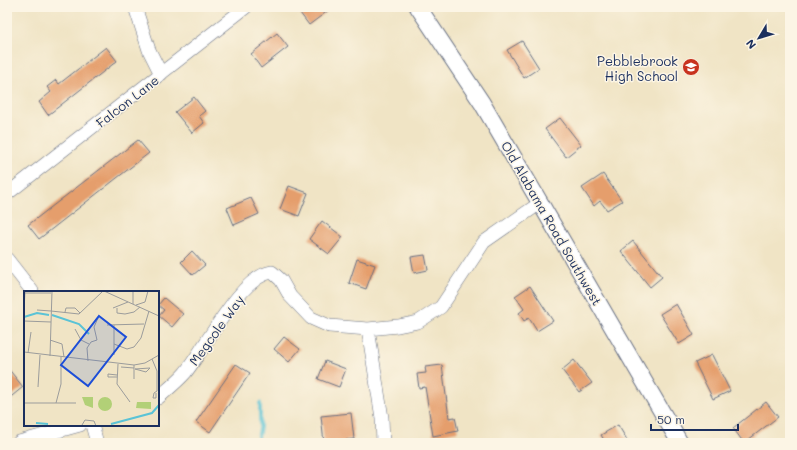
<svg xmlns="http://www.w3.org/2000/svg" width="797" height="450" font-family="Mali,sans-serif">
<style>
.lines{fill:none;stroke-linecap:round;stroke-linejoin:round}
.stream{stroke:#5ac3d6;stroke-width:3.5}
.building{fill:#e59e6c}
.minor-casing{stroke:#666e82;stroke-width:14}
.tertiary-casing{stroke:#666e82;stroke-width:18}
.minor{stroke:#fff;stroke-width:13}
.tertiary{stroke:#fff;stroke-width:16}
.labels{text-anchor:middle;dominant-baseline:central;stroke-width:3;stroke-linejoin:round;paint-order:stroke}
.poi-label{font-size:13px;fill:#1b2f5e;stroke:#fcf5e5;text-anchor:end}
.street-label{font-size:13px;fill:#1b2f5e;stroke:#fcf5e5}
.inset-river{fill:none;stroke:#5ac3d6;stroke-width:2}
.inset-road{fill:none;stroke:#9b9c9c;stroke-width:1}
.view{fill:#1d4ed8;fill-opacity:0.15;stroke:#1d4ed8;stroke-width:2}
.inset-edge{fill:none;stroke:#1b2f5e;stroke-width:2}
</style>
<rect width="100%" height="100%" fill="#fcf5e5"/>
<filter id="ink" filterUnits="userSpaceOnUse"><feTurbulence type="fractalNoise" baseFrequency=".025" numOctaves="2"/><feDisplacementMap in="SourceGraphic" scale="8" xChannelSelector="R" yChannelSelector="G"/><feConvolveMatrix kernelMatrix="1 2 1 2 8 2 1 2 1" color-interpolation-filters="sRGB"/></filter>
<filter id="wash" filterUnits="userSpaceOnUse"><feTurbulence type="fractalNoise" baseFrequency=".012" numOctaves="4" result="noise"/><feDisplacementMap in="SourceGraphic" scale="16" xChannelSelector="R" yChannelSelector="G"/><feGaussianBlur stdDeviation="0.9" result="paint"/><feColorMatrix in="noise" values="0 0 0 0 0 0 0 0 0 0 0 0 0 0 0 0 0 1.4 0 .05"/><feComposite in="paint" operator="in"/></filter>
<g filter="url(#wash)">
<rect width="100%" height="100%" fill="#f0e4c5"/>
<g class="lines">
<path class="stream" d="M257,443l3,-15v-25"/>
</g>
<g id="blocks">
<path class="building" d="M308,7h25l-24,18 -9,-12z
M277,33l11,14 -27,21 -10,-14z
M522,41l17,27 -15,10 -17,-28z
M106,47l11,14 -69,54 -9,-13 12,-10 -4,-5 9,-7 3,4z
M194,97l11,14 -6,5 5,7 -12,10 -17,-21z
M560,118l21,27 -15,12 -21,-28z
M138,140l11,13 -110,86 -11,-14z
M603,174l19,27 -15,9 -7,-9 -6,5 -12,-18z
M289,186l19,7 -9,23 -19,-7z
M251,198l8,16 -25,11 -7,-17z
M322,221l21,16 -14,17 -20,-15z
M633,241l29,36 -12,10 -29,-36z
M192,251l13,14 -12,10 -12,-13z
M425,255l3,15 -14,3 -3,-16z
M357,259l18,6 -9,24 -17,-6z
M530,286l23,35 -16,10 -8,-13 -5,3 -5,-8 5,-4 -9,-13z
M164,298l19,16 -11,13 -13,-11 5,-6 -6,-5z
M676,304l18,31 -15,9 -19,-30z
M284,337l16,12 -11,13 -15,-13z
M712,355l18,36 -17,8 -18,-36z
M574,360l18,23 -13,9 -17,-22z
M325,361l21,8 -7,18 -21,-8z
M236,364l14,9 -40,59 -14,-10z
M442,365l7,53 6,-1 3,14 -25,5 -8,-49 -6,1 -2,-14 9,-1 -1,-6z
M7,367l16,20 -16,13z
M766,402l12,15 -34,26 -11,-15z
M351,413l3,26 -8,1v3h-22l-3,-27z
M618,425l11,18h-23l-5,-8z"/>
</g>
</g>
<g filter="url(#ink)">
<use href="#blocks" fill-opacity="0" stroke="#666e82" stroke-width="1"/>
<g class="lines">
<g class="minor-casing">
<path id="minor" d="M135,7l14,43 12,24
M7,194l239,-187
M7,259l25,32
M368,329l14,89 1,25
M158,398c9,-8 19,-16 27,-25 20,-24 55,-97 87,-101l9,8 9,16 21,22 18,8 39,3 30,-3 20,-4 23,-15 43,-65 56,-39
M92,425l5,18
M19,442l61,-17"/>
</g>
<g class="tertiary-casing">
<path id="tertiary" d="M418,7l64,96 198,340"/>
</g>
<use href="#minor" class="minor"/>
<use href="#tertiary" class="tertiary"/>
</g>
</g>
<defs>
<g id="school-disc" transform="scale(0.9)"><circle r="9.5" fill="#c8321e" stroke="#fcf5e5"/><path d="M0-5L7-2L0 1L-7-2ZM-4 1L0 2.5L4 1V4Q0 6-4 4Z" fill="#fff"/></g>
</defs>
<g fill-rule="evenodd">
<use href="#school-disc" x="691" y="67"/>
</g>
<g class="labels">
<g class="poi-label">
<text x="678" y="60">Pebblebrook<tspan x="678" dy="15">High School</tspan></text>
</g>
<g class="street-label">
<text transform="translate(127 101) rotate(-38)">Falcon Lane</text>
<text transform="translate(552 223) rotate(60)">Old Alabama Road Southwest</text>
<text transform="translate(216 330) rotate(-54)">Megcole Way</text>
</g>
</g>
<g transform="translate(24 291)">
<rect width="135" height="135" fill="#f0e4c5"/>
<path d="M74 113a7 7 0 1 1 14 0a7 7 0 1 1-14 0ZM58,106h11v11l-8,-3zM113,111h14v7l-15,-1z" fill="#b2d077"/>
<path class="inset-river" d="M28,24l27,9 10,10M0,26l13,-4 12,2M12,132l12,1M87,133l41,-11 7,-8"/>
<path class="inset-road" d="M80,0l55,25M109,0v13M1,2h26M112,14l9,-3 3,-11M89,17l15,-6M93,17v5l8,1 9,-2 6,-5M0,19l1,-18M13,19l14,1M27,20l28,3 24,-23M41,21l1,-4h9l5,5M0,30l27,1M83,34l37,-1M90,34v30M51,38l6,11 8,4M26,49l12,4 2,13M90,53l13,5 7,-2 7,-9 8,-27M0,61l110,13 11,-2 14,-8M4,62l3,-21M26,65l2,-65M128,68l5,12v20l-3,2 -1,5h3v-5M64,70l-1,-13 4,-6 6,-2 -3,-13 4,-9M94,73l-1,20 13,18M110,74v14M97,76l13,1M111,78l11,3 4,-4M111,78l15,-1M93,86h-9v-3l9,1M14,96l2,-32M0,112h52M32,112l5,-19v-27M58,134l3,-5 9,1 2,5"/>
<path class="view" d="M75,25l27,21 -38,49 -27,-21z"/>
<rect width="135" height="135" class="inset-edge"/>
</g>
<rect width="797" height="450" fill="none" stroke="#fcf5e5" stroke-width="24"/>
<g transform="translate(759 38) rotate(232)" stroke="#fcf5e5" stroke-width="3" paint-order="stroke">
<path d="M0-3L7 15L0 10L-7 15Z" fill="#1b2f5e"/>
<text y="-6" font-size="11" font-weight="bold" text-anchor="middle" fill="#1b2f5e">N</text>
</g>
<path d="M651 424v6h87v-6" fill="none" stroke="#1b2f5e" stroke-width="2"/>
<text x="657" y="424" font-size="12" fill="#1b2f5e" stroke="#fcf5e5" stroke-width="3" paint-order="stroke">50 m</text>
</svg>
